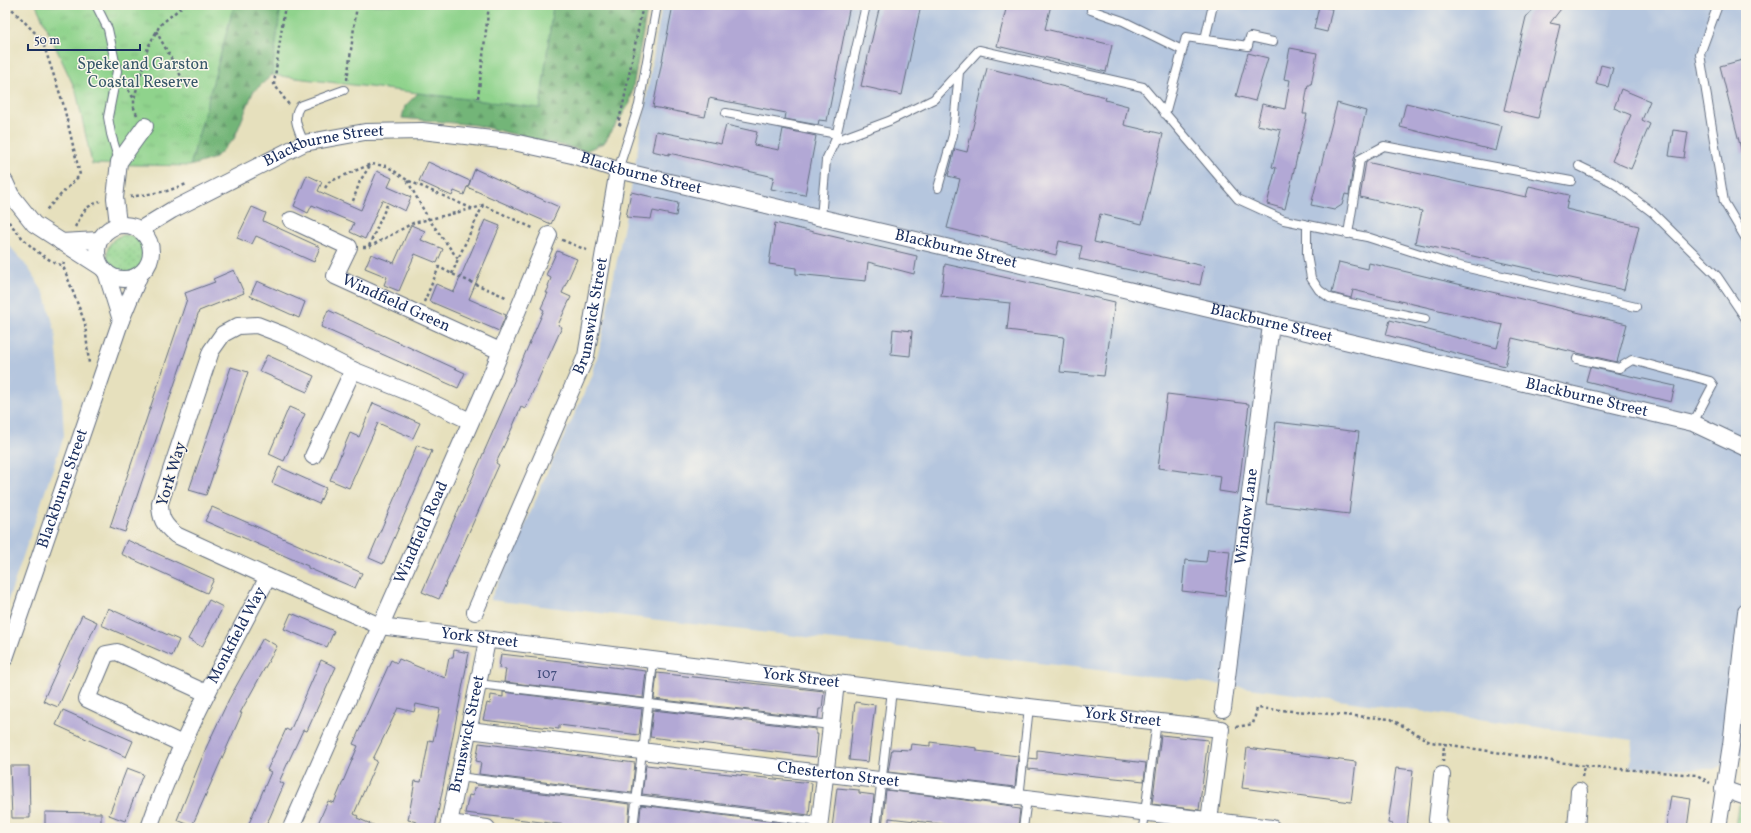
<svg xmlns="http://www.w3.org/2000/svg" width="1751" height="833" font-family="Vollkorn,serif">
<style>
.industrial{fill:#b5c6de}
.grass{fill:url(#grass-dots);stroke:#558175}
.forest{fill:url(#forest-firs);stroke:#47726b}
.park{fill:url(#park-tufts);stroke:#558175}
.garden{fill:#8fd38c;stroke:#558175}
.building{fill:#b2a8d5}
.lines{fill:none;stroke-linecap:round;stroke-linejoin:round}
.lane-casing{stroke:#626d7f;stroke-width:10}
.street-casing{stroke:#626d7f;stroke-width:18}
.path{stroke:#626d7f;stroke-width:2.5;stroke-dasharray:3 3;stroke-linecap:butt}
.lane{stroke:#fff;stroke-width:8}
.street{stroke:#fff;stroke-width:16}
.labels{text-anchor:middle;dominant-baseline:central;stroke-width:3;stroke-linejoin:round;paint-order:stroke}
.number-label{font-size:14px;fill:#414d7c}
.park-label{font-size:16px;fill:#38586a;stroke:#fbf7ec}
.street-label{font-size:16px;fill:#1b2f5e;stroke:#fbf7ec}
</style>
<defs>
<pattern id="grass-dots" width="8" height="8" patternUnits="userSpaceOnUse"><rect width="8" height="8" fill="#8fd38c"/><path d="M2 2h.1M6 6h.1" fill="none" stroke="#7bb57b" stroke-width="1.8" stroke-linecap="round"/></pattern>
<pattern id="forest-firs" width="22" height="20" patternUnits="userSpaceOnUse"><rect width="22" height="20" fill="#73b578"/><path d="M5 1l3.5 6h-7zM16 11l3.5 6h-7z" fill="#5e9466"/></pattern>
<pattern id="park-tufts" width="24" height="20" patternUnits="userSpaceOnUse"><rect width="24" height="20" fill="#8fd38c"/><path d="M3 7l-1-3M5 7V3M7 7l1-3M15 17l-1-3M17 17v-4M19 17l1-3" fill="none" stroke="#7bb57b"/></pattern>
</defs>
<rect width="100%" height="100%" fill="#fbf7ec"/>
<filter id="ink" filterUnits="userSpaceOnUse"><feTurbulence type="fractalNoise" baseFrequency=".025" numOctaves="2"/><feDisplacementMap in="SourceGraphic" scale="8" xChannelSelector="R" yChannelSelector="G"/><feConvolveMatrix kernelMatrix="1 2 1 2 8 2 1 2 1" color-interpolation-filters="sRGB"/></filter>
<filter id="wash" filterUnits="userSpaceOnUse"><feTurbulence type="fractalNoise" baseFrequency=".012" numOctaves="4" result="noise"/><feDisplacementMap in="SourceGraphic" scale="16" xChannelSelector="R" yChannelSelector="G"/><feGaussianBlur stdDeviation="0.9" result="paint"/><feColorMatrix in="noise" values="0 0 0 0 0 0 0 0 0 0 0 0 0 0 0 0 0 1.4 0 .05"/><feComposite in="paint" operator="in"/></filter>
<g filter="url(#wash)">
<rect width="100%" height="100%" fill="#e6e0bd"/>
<path class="industrial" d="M662,5h1084v738l-2,12 -30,14 -84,-2 3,-27 -391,-53 -270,-32 -221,-24 -261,-31 34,-72 22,-53 46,-98 8,-31 30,-151z
M5,240l24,29 16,26 10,36 7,69 2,36 -59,173z"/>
<path class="grass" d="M107 254a19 19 0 1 1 38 0a19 19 0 1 1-38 0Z
M1742,803l4,2v23h-11l3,-23z"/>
<path class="forest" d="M234,5h47l-9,70 -19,17 -19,47 -19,19 -25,8z
M553,5h95l-18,98 -26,40 -19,8 -110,-26 -73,-7 3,-12 13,-13 122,15z"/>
<path class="park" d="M36,5h198l-44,161 -98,-2 -16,-73z"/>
<path class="garden" d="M281,5h272l-13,103 -268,-33z"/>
<g id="blocks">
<path class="building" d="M673,5h177l-23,116 -8,-1 -1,5 -33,-6 1,-6 -77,-15 -4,19 -52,-10z
M880,5h41l-19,90 -41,-9z
M1007,5h44l-6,24 67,16 -6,27 -109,-26z
M1544,5h20l-14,18 10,2 -22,93 -34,-8 22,-93 7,-8 11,-1z
M1319,6l13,3 -5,23 -13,-3z
M1290,48l27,5 -6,32h-3l-5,29h4l-22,95 -18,-5 9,-36 -4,-1 9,-37 -24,-5 5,-21 23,5 5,-29 -6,-1z
M1248,53l20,5 -13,43 -19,-5z
M1746,59v93l-4,1 -22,-87z
M1601,65l12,3 -5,19 -12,-3z
M987,68l119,29 -1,3 23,6 -4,19 39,9 -21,90 -42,-10 -6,28 110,24 -4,19 -121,-26 3,-13 -23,-5 -3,14 -109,-27 13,-49 -12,-3 7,-27 12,3z
M1621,89l29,12 -8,19 8,4 -19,45 -19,-8 19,-46 -17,-7z
M1337,103l29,8 -12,48 -5,36 -4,-1 -3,11 -8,5 -23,-5z
M1406,103l96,23 -6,25 -96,-24z
M726,125l31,7 -3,13 25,5 4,-21 33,7 -11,59 -34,-6 3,-12 -105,-24v2l-17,-4 4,-20 65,13z
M1673,130l15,2 -4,26 -15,-2z
M428,162l42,19 -2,6 7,-18 84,38 -8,17 -84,-37 -3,8 -10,-4 -2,5 -33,-15z
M1366,162l160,35 3,-11 40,9 -3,14 73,17 -15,64 -209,-47 7,-32 -62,-14z
M377,171l15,7 -4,9 23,10 -6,14 -23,-11 -17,39 -15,-7 4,-9 -42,-18 -4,8 -14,-7 13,-31 15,7 -4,9 43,19z
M631,192l47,11 -2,13 -23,-5 -2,8 -25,-2z
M252,207l14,6 -3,8 57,26 -6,15 -58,-26 -4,8 -15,-6z
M485,220l15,6 -31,73 37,16 -7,16 -70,-30 7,-17 18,8z
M775,223l142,33 -3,18 -46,-12 -2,19 -70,-7v-6l-27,-4z
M411,225l14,6 -4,9 22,9 -6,14 -22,-9 -16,37 -15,-6 3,-8 -22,-9 6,-14 23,9z
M557,251l20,8 -15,34 9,4 -13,28 4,2 -37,82 -4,-2 -8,19 -17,37 3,2 -60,134 -17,-7 88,-199h-1l6,-14h-1l30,-69 -3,-2 7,-15h-2l3,-6 -1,-1 3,-8 -5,-3z
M1339,262l29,7 1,-6 258,61 -10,38 -105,-24 -7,28 -119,-31 4,-15 107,28 6,-23 -150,-35 -2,8 -19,-5z
M945,264l170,38 -11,74 -44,-4 4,-35 -57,-7 3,-27 -69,-7z
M234,270l10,23 -45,18 -74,221 -15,-5 77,-228 -2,-6 30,-11 -2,-3z
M257,281l48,21 -6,16 -49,-22z
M328,310l137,63 -7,15 -137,-61z
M893,329l19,2 -2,25 -19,-2z
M267,355l47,21 -7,16 -48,-21z
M231,367l17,5 -42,123 -17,-5z
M1590,367l85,19 -4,16 -85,-21z
M1167,394l82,10 -11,90 -19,-3 2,-15 -63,-8z
M373,403l47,20 -7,15 -35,-15 -29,65 -19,-8 20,-47 9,4z
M289,407l16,7 -21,47 -15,-7z
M1276,422l83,10 -10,82 -83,-10z
M417,445l15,6 -49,113 -14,-6z
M279,467l47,21 -7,16 -47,-21z
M212,507l150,66 -7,15 -47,-20v-2l-103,-45z
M127,540l87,39 -7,14 -86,-39z
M1208,549l22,2 -5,45 -43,-5 3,-31 21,2z
M209,600l14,7 -21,40 -14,-8z
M108,608l71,32 -7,16 -71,-31z
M291,613l43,18 -7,16 -43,-18z
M82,615l15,7 -39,85 -15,-6z
M263,638l14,8 -37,67h2l-50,113 -15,-6 29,-72 23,-49z
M454,650l15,3 -34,175h-19l1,-6 -9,-2 7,-39 6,1 8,-42 4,1 7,-32 -24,-5 -2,8 -16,-4 -25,51 4,2 -23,53 4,2 -1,2 23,10h-64l12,-27 6,2 24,-57 -5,-2 38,-84 6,3 2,-4 46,19 4,-20h4z
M501,654l145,17 -3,27 -139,-16 2,-13 -7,-1z
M321,660l15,7 -29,64 -4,-1 -24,52 5,2 -14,33 -6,11h-17l24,-56 -4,-2 19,-41 4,2z
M657,673l167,18 -2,18h-3l-1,9 -164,-19z
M503,692l139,17 -3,26 -80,-10v4l-76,-9 4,-17 3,1 1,-9 12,2z
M855,702l20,3 -7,57 -19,-2z
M63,710l70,31 -7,16 -70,-32z
M653,710l163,19v5h2l-2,23 -166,-20z
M1161,735l47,5 -9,70 -47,-6z
M930,742l47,6v3l41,5 -3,31 -127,-15 4,-23 18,1 1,-6 19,2z
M479,743l156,20 -3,30 -153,-19 2,-12 -5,-1z
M1247,748l109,14 -5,40 -109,-14z
M1037,750l109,13 -2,18 -116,-12 1,-11 8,1z
M646,765l166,18 -3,32 -167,-21z
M10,766h19l1,52h-18z
M127,768l16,6 -18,47 -16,-6z
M1396,768l17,2 -6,58h-14v-4l-5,-1z
M477,785l153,19 -2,24h-36l-127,-15 4,-18 4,1 1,-8h2z
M837,788l22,2v3l15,2 -3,33h-39z
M886,790l127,16 -1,2 8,1 -2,19h-42l-87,-10v10h-7z
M1671,796l20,3 -4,29h-21z
M641,805l166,21v2h-168z
M45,812l56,1v15h-56z"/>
</g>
</g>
<g filter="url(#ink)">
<use href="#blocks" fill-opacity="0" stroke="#626d7f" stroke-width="1"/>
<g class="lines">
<g class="lane-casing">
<path id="lane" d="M96,5l12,24 9,42 -9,46 3,17 8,27
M1718,5l-18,49 24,148 22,37
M1091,10l32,11 59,29
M1205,39l8,-34
M726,113l111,21
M1165,114l21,-77 62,9 2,-9 23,5
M835,141l31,-136
M304,143c-5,-13 -13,-25 -4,-37l44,-16
M1579,166l33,16 40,30 65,64 29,43
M618,170l21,-65 18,-100
M938,188l15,-53 6,-63
M821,218l5,-58 9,-19 54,-20 45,-22 45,-49 164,37 95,112 46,21 83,17 84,27 185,43
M1307,225v30l4,23 8,12 11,8 20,5 75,16
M1348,234l12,-75 24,-13 187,35
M1577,359l42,9 13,-8 78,21 3,4 -20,38
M478,684l353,41
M643,752l10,-91
M459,777l360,45
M1019,798l10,-91
M633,828l9,-77
M876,828l16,-138
M1023,828l4,-29
M1143,828l14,-107"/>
</g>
<g class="street-casing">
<g id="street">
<path d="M5,182l6,13 23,29 67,43"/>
<path id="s1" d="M291,220l58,27 -14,29 165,75"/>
<path d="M118,224l-3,-26 4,-36 26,-36"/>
<circle cx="124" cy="252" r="27"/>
<path id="s2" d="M141,229l31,-19 132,-67 61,-11 57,-1 87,10 63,14 46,15 1075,253 53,25"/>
<path d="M61,242l38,-2"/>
<path d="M106,272l15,48"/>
<path id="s3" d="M470,421l-52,-25 -65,-26 -70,-35 -26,-10 -19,1 -15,8 -12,17 -51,152c0,16 4,22 16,32l92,42 112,49 649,81 192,22 -13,99"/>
<path d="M313,456l40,-86"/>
<path id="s4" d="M475,612l111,-256 32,-186"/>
<path id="s5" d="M5,658l116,-338 19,-46"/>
<path id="s6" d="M1223,709l48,-384"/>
<path id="s7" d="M469,730l803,98"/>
<path d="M182,744l-95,-45 19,-45 11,-2 89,41"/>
<path d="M1723,789l23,8"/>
<path d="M449,823l38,5"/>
<path id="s8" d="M149,828c30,-88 76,-169 119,-251"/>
<path id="s9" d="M291,828l196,-443 62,-150"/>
<path id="s10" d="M448,828l39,-187"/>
<path d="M819,828l17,-145"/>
<path d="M1440,828l-3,-8 5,-45"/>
<path d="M1576,828l3,-37"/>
<path d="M1718,828l13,-83 15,-133"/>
</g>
</g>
<path class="path" d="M8,5l34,35 21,63 17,72 -35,36
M285,5l-11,79 15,21
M156,31l31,56
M347,80l10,-75
M125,85l9,14
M478,98l11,-93
M137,115l-3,-7v-9l14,-52 12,-22 24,-20
M621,125l-3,-2 5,-18 20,-100
M325,188l4,-6 42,-18 16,2 20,14
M130,197l37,-6 20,-7
M353,201l7,-20 11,-17
M483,205l-25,54 -30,-41 -21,-38 66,29 10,-4 52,24
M5,217c17,22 32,39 58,49
M75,227l11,-19 14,-7
M562,240l27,11
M369,246l18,-41
M363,247h6l44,-24 59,-14
M64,262l-1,4 22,57 4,41
M452,274l6,-15
M424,302l15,-35 13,7 56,24
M1236,727l17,-3 4,-16 134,11 39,23 14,2
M1443,762l1,-18 140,22
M1582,777l2,-11 113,9 13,8"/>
<use href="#lane" class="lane"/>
<use href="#street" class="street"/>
</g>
</g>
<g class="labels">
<g class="number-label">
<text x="547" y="674">107</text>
</g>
<g class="park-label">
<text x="143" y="65">Speke and Garston<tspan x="143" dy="18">Coastal Reserve</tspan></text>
</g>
<g class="street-label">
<text stroke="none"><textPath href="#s2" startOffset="203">Blackburne Street</textPath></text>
<text stroke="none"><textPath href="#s2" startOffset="527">Blackburne Street</textPath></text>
<text stroke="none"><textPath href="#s2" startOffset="851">Blackburne Street</textPath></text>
<text stroke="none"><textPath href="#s1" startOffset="163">Windfield Green</textPath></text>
<text stroke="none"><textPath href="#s4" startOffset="319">Brunswick Street</textPath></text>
<text stroke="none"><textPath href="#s2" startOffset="1175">Blackburne Street</textPath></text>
<text stroke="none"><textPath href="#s2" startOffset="1499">Blackburne Street</textPath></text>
<text transform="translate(172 474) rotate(-73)">York Way</text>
<text stroke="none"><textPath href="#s5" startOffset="179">Blackburne Street</textPath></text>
<text stroke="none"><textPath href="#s6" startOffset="194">Window Lane</textPath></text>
<text stroke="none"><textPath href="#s9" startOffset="323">Windfield Road</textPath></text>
<text stroke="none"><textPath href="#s8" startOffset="212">Monkfield Way</textPath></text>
<text stroke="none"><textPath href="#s3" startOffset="812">York Street</textPath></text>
<text stroke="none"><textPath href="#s3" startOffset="1136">York Street</textPath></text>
<text stroke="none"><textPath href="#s3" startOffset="1460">York Street</textPath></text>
<text stroke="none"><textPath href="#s10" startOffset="96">Brunswick Street</textPath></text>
<text stroke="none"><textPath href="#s7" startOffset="372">Chesterton Street</textPath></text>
</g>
</g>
<rect width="1751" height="833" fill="none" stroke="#fbf7ec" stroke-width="20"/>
<path d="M28 44v6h112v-6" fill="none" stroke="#1b2f5e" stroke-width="2"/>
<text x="34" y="44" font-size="12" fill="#1b2f5e" stroke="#fbf7ec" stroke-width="3" paint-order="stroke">50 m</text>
</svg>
